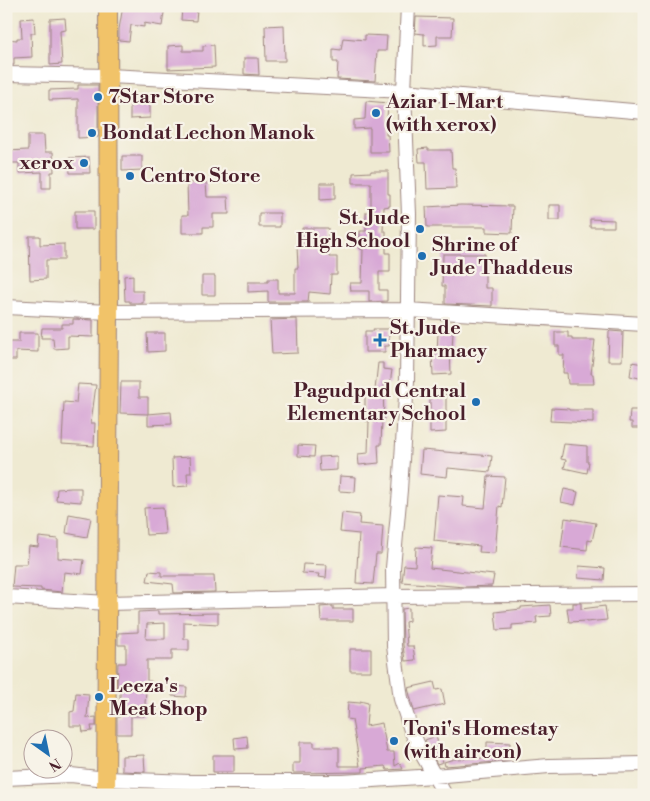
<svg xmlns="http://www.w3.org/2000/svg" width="650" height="801" font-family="'Libre Bodoni',serif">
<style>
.building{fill:#d8a9d6;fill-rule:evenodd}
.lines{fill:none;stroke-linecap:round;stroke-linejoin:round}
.minor-casing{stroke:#9c847e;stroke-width:16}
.major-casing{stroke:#9c847e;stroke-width:20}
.minor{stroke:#fff;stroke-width:14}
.major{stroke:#f1c369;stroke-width:18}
.poi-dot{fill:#1f6fb2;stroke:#f7f3e8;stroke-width:2}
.labels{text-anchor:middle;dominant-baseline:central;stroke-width:4.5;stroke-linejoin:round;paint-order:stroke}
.poi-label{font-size:20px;font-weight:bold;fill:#4a1f2b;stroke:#f7f3e8;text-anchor:start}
</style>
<rect width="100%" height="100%" fill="#f7f3e8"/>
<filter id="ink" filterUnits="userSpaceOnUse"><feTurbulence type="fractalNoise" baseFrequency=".02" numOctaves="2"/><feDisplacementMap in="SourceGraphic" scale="10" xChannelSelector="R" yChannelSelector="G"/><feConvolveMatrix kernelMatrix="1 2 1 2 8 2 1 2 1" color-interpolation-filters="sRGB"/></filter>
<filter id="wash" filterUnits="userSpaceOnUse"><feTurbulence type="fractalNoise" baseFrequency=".0096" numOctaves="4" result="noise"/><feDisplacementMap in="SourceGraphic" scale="20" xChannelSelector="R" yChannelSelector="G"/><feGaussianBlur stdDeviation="1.12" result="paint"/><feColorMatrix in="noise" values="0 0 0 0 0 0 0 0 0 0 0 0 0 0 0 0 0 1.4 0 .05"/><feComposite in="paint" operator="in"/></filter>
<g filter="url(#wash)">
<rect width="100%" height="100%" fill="#efead2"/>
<g id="blocks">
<path class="building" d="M123,6l32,5v-5h10l-3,20 -18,-3v4l-13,-2 -2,16 -10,-1v-11z
M182,9l15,1 -1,11 -15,-1z
M416,17l37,1 -1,18h-15v9l-13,1v-12l-9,-1z
M34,18l1,15h-4l1,24 -18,1v7h-8v-26l11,1v-2h5l-1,-19z
M65,18l1,12 -6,1 2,33 -12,1v-46z
M284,25l1,36h-19l-1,-35z
M365,35l22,1 -1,15h-9l-2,30 -38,-2 1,-17h-5v-13l8,1 2,-12 22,2z
M183,45v6h20v-5l11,-1 1,22 -47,2v-23z
M244,58h14l1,17 -15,-1z
M78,85h20v52l-20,1v-39l-29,1v-10l29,-1z
M366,101l22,2 -2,32h2l1,17h-19v-24l-16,1v-9l11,-1z
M130,104h20v14l-20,1z
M28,135h16l1,17h8l1,20h-3v16h-9v-16l-23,1v-10h-13v-12l22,-1z
M428,148v2h23l1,18h3l1,20 -29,1 -1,-27h-7l-1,-13z
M122,156h20v14l-20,1z
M89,157l1,16h-20l-1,-15z
M371,171h17v23h2v12l-6,1 -1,24h3v22h4v19h-11v18h8v11l-18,1v-11h-18l-1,-8h12l1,-34h-3v-18h6v-19h5v-29h-18v-10l18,-1z
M206,182l1,15h21l1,17h-16v13h-10v6h-21v-18h6l-1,-32z
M320,183h15v16l-15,1z
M461,205l52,1 -1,27 -26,-1v-5h-59l-1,-20z
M549,205h11v15h-11z
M75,211h19v18h-19z
M259,213h21v14h-21z
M590,219l24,1v7h-24z
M302,228h26l1,29h8v18h-6l-1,19 -21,-2 -1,10h-40v-11l-20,1v-10h20v-3h10v14h17v-25h3l-1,-22h5z
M29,236h11v9l24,-1v16h-18v19l-16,1z
M443,254h42v34h7v18l-47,-2v-18h-3z
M133,275v16h10v12h-13v-2h-5l-1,-25z
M202,276h13v19h-13z
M73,319l20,1v17l-25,-1v12l-14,1 -1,-11h-12l1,-10h20v-4h11z
M297,319l1,34 -26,1 -2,-34z
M373,329h16v17h-4v6h-20v-21h9z
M610,331l13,1 -1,29h-14l1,-29z
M438,332l15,1 -1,16h-2l1,25 -18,1 -1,-20 5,-1z
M555,332h13v5h4v3h23l-4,34h2l1,10h-26l-1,-11h-4l1,-18h-5v-9h-4z
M19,333h19v19l-22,-1v9h-10v-18h13z
M147,333h18v18l-17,1z
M632,362l11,2 1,15 -14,-3z
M378,363h5v6l9,1 -2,14 -7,-1 1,37h-2l-1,25h-3l1,18 -20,2 -1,-11 10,-1 1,-32h-4v-31h10z
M121,382h18v15h9v17l-28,-1z
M78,384l18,1 -5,38h4l-1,23 -32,-2 2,-42 12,1z
M430,394h16v38l-16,1z
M551,408l18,1v1h24v13l-43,-2z
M630,410h11l-1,18h-8v-6h-3z
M171,412l1,12 -24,1v-11z
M564,444l23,2v16h2l-2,11 -23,-5 2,-8 -5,-1z
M298,445l17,1 -1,11 -16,-1z
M422,450l70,6 -2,16 -42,-4 -1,9 -27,-3z
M337,456v14l-17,1 -1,-14z
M190,457l1,16h-4l1,13 -15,1 -1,-29z
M340,476l16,1 -1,15 -16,-1z
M488,476l17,1 -3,30 -3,-1 -4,47 -16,-1 1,-6 -46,-5 4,-46 26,2 -1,9 22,2z
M71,488h10v14l-25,-2 1,-11z
M564,489l14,3 -3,13 -14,-3z
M163,507l2,27 -19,1 -2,-27z
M342,513l18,2 -1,9 24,2 -2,28h-5l-3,30 -17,-1 3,-49 -19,-2z
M69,514l22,4 -4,19 -21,-4z
M565,518l31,5 -4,18 -4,-1 -1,10 -26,-3z
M39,537l19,2v19l26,2 -2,14 -18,-2 -2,20 -21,-2v-2l-29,-1 2,-23h13l2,-18 9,1z
M416,547l16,1 -2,20 64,7 -2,11 -27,1 -63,-5 2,-17 11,1z
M303,564l24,1 -1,13 -8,-1 1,-3 -17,-1z
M579,566l26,2 -1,12 -26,-2z
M149,571l12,1v4h53l1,16 -41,1 -1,-9 -26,-3z
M573,603h8v6l24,-3 2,14 -21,2v-1l-17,1 -2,-14h6z
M550,605l1,11 -15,1 1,6 -25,2v4l-15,1 -2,-18 26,-3v-2z
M333,606v3h20v12h-32l-1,-14z
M409,608v13l-4,1 2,24h6l2,14 -10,1 -2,-16 -1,-36z
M158,611v3l60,-1v11l-34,-2v17h5v11h-17v10h-25v21h4v10h-5l-2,25h-13v18h-14v-17h3v-28h-3l1,-26h8v-18h-8v-12l20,-1v-20zM165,623v16h-19l1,-15z
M350,649h21v22h-21z
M434,682l2,8 6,-1 3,15 -31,7 -6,-23z
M173,686l14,1 -1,10 -14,-1z
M76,693l13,1 -2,24 9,-1v9h-5l1,5 -9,1 -1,-6h-12v-14l4,-1z
M360,701l8,2 -2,23 16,-3 5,29h7l1,14 5,-3 3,6 -16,1 -2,-4 -22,2v4l-70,1v-10h7v-21h14v5h25v19h21l-8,-46 -5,-1 1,-17 12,1z
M247,736l1,12 -13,1 -1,-11z
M436,736l7,26 -6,2 -12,-24z
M487,742l23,1v18l-65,5 -1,-4 10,-3 33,-1z
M144,755l1,17 -23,-1v-15z
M213,755h21v17h-21z"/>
</g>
</g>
<g filter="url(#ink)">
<use href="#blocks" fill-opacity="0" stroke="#9c847e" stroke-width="1"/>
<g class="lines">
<g class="minor-casing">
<path id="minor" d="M408,6l-4,85 5,123 -2,167 -7,109 -7,78 1,78 7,53 10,31 10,22 24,43
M6,74l103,2 295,15 240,21
M6,307l103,5 298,-2 237,14
M6,597l102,6 285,-7 251,-2
M6,778l65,-3 35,4 85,3h152l91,-6 115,-10 95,-2"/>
</g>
<g class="major-casing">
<path id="major" d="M106,795l3,-483 -1,-306"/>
</g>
<use href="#minor" class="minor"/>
<use href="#major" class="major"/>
</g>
</g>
<g class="poi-dot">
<circle cx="98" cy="97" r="5"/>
<circle cx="376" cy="113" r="5"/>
<circle cx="92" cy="133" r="5"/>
<circle cx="84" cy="163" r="5"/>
<circle cx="130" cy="176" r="5"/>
<circle cx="420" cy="229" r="5"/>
<circle cx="422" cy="256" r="5"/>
<path d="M377.5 332.5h5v5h5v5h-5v5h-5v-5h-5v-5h5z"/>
<circle cx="476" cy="402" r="5"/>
<circle cx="99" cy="697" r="5"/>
<circle cx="394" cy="741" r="5"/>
</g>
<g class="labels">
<g class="poi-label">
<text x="108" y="97">7Star Store</text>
<text x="386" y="102">Aziar I-Mart<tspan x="386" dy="23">(with xerox)</tspan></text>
<text x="102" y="133">Bondat Lechon Manok</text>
<text x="74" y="163" text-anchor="end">xerox</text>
<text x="140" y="176">Centro Store</text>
<text x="410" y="218" text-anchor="end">St. Jude<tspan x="410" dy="23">High School</tspan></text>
<text x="432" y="245">Shrine of<tspan x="432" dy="23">Jude Thaddeus</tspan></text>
<text x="390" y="328">St. Jude<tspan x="390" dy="23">Pharmacy</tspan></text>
<text x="466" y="391" text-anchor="end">Pagudpud Central<tspan x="466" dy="23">Elementary School</tspan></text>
<text x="109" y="686">Leeza's<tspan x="109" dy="23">Meat Shop</tspan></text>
<text x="404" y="729">Toni's Homestay<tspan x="404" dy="23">(with aircon)</tspan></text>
</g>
</g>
<rect width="650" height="801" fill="none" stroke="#f7f3e8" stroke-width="25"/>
<g transform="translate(48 754) rotate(147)"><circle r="24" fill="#f7f3e8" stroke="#b29e9c"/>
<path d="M0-4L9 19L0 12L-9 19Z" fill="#1f6fb2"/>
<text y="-8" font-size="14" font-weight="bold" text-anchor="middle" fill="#4a1f2b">N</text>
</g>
</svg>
